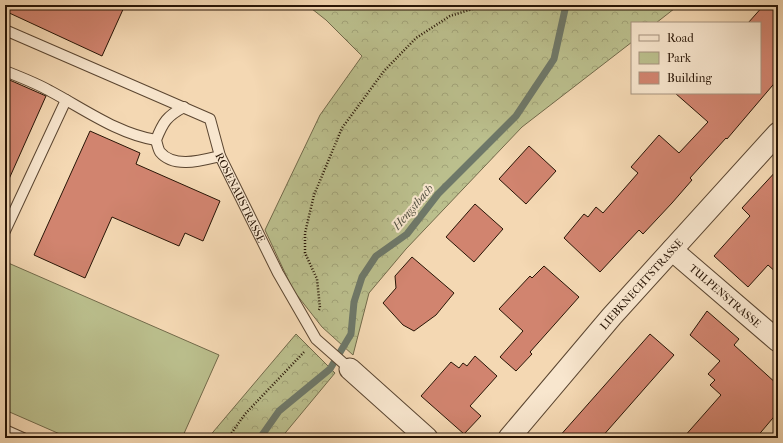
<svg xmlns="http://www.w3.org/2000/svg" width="783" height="443" font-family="'IM FELL French Canon',serif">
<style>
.green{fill:#bbbf8d;stroke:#726a4a}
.forest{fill:url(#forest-crowns);stroke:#726a4a}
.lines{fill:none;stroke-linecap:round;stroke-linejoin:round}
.stream{stroke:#6e7869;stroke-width:7}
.building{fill:#d1846f;stroke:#281506}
.service-casing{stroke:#5b4631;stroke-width:12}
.minor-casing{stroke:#5b4631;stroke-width:23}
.path{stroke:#281506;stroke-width:2.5;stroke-dasharray:1 2;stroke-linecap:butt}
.service{stroke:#f8e6ce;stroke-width:10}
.minor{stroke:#f8e6ce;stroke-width:21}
.labels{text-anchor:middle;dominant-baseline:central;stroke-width:4;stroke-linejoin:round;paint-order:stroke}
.street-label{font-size:11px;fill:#281506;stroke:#f8e6ce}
.water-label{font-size:12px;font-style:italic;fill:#514f40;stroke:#f8e6ce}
</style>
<defs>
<pattern id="forest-crowns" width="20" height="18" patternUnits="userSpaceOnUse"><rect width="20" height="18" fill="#bbbf8d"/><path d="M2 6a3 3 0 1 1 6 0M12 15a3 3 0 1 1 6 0" fill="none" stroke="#a1a378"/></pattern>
</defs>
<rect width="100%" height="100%" fill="#f4d8b3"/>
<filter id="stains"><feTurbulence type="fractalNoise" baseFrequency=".005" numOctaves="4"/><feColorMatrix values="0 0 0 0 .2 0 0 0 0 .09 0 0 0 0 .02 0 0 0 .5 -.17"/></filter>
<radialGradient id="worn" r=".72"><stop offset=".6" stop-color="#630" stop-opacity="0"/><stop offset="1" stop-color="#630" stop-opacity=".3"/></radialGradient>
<path class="green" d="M6,262l213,93 -37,83h-113l-64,-28z"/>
<path class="forest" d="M307,5h372l-23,18h-24v19l-110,85 -116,122 -37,44 -16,62 -31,-28 -29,-37 -28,-60 55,-115 42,-59 -36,-36z
M296,334l39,39 -54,65h-73z"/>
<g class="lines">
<path class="stream" d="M260,438l19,-27 51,-42 21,-35 3,-32 8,-25 14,-21 31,-22 31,-40 78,-78 38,-57 12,-54"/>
</g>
<path class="building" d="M5,5h120l-23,51 -97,-45z
M764,5h14v74l-51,60 -1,-1 -36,40 2,2 -20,23 -29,31 -4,-4 -39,42 -36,-34 20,-24 4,3 8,-10 7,6 35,-40 -7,-6 28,-32 20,18 29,-31 -33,-29h85v-70h-12z
M5,78l41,18 -41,92z
M90,131l50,22 -4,11 84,37 -17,40 -18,-8 -6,13 -67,-29 -27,61 -51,-23z
M529,146l27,25 -30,33 -27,-25z
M778,169v105l-10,-9 -20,22 -34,-31 36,-40 -8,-8z
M475,204l28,25 -29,33 -28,-25z
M412,257l42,36 -18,22 -22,16 -11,-6 -20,-22 13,-15 -1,-12z
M544,266l35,31 -49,55 2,2 -16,17 -16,-14 23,-26 -24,-22 31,-33 2,2z
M707,311l32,28 -5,6 44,40v27l-22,26h-73l38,-43 -11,-10 5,-5 -7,-6 12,-13 -30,-26z
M650,334l24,21 -73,83h-43z
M475,356l22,20 -27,30 11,10 -17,18 -43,-38 30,-34 8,6 4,-5 4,3z"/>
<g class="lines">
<g class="service-casing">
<g id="service">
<path id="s1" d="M5,30l205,89 10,37 58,117 38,66 34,30"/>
<path d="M5,71c15,6 31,12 45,20 34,18 68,43 106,49"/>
<path d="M184,107c-17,9 -21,15 -28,33 1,3 2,9 4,12 14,17 43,8 60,4"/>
<path d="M5,231l61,-131"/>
<path d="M5,430l18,8"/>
</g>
</g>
<g class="minor-casing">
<g id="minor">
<path id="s2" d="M672,250l106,91"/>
<path d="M350,369l77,69"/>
<path id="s3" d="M509,438l103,-122 166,-183"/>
</g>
</g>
<path class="path" d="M319,310l1,-2 -3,-29 -12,-26v-20l9,-38 28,-67 42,-57 32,-33 34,-22 35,-11
M228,438l17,-24 60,-63"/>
<use href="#service" class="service"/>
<use href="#minor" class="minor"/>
</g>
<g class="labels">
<g class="street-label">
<text stroke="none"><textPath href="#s1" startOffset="308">ROSENAUSTRASSE</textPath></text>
<text stroke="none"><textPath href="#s3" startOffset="203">LIEBKNECHTSTRASSE</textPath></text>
<text stroke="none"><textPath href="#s2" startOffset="70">TULPENSTRASSE</textPath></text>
</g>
<g class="water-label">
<text transform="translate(413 207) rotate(-49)">Hengstbach</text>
</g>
</g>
<rect width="783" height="443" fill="none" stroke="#f4d8b3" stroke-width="20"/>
<rect x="6" y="6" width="771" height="431" fill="none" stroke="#281506" stroke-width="2"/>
<rect x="10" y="10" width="763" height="423" fill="none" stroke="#281506"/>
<rect x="631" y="22" width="130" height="72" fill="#f8e6ce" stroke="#a5927e"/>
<rect x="639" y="35" width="20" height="6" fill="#f8e6ce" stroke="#a5927e"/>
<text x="667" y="42" font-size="12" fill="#281506">Road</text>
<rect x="639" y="52" width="20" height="12" fill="#bbbf8d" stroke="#a5927e"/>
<text x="667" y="62" font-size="12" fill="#281506">Park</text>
<rect x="639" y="72" width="20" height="12" fill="#d1846f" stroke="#a5927e"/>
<text x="667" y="82" font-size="12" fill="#281506">Building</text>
<rect width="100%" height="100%" filter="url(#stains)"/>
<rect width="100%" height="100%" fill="url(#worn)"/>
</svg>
